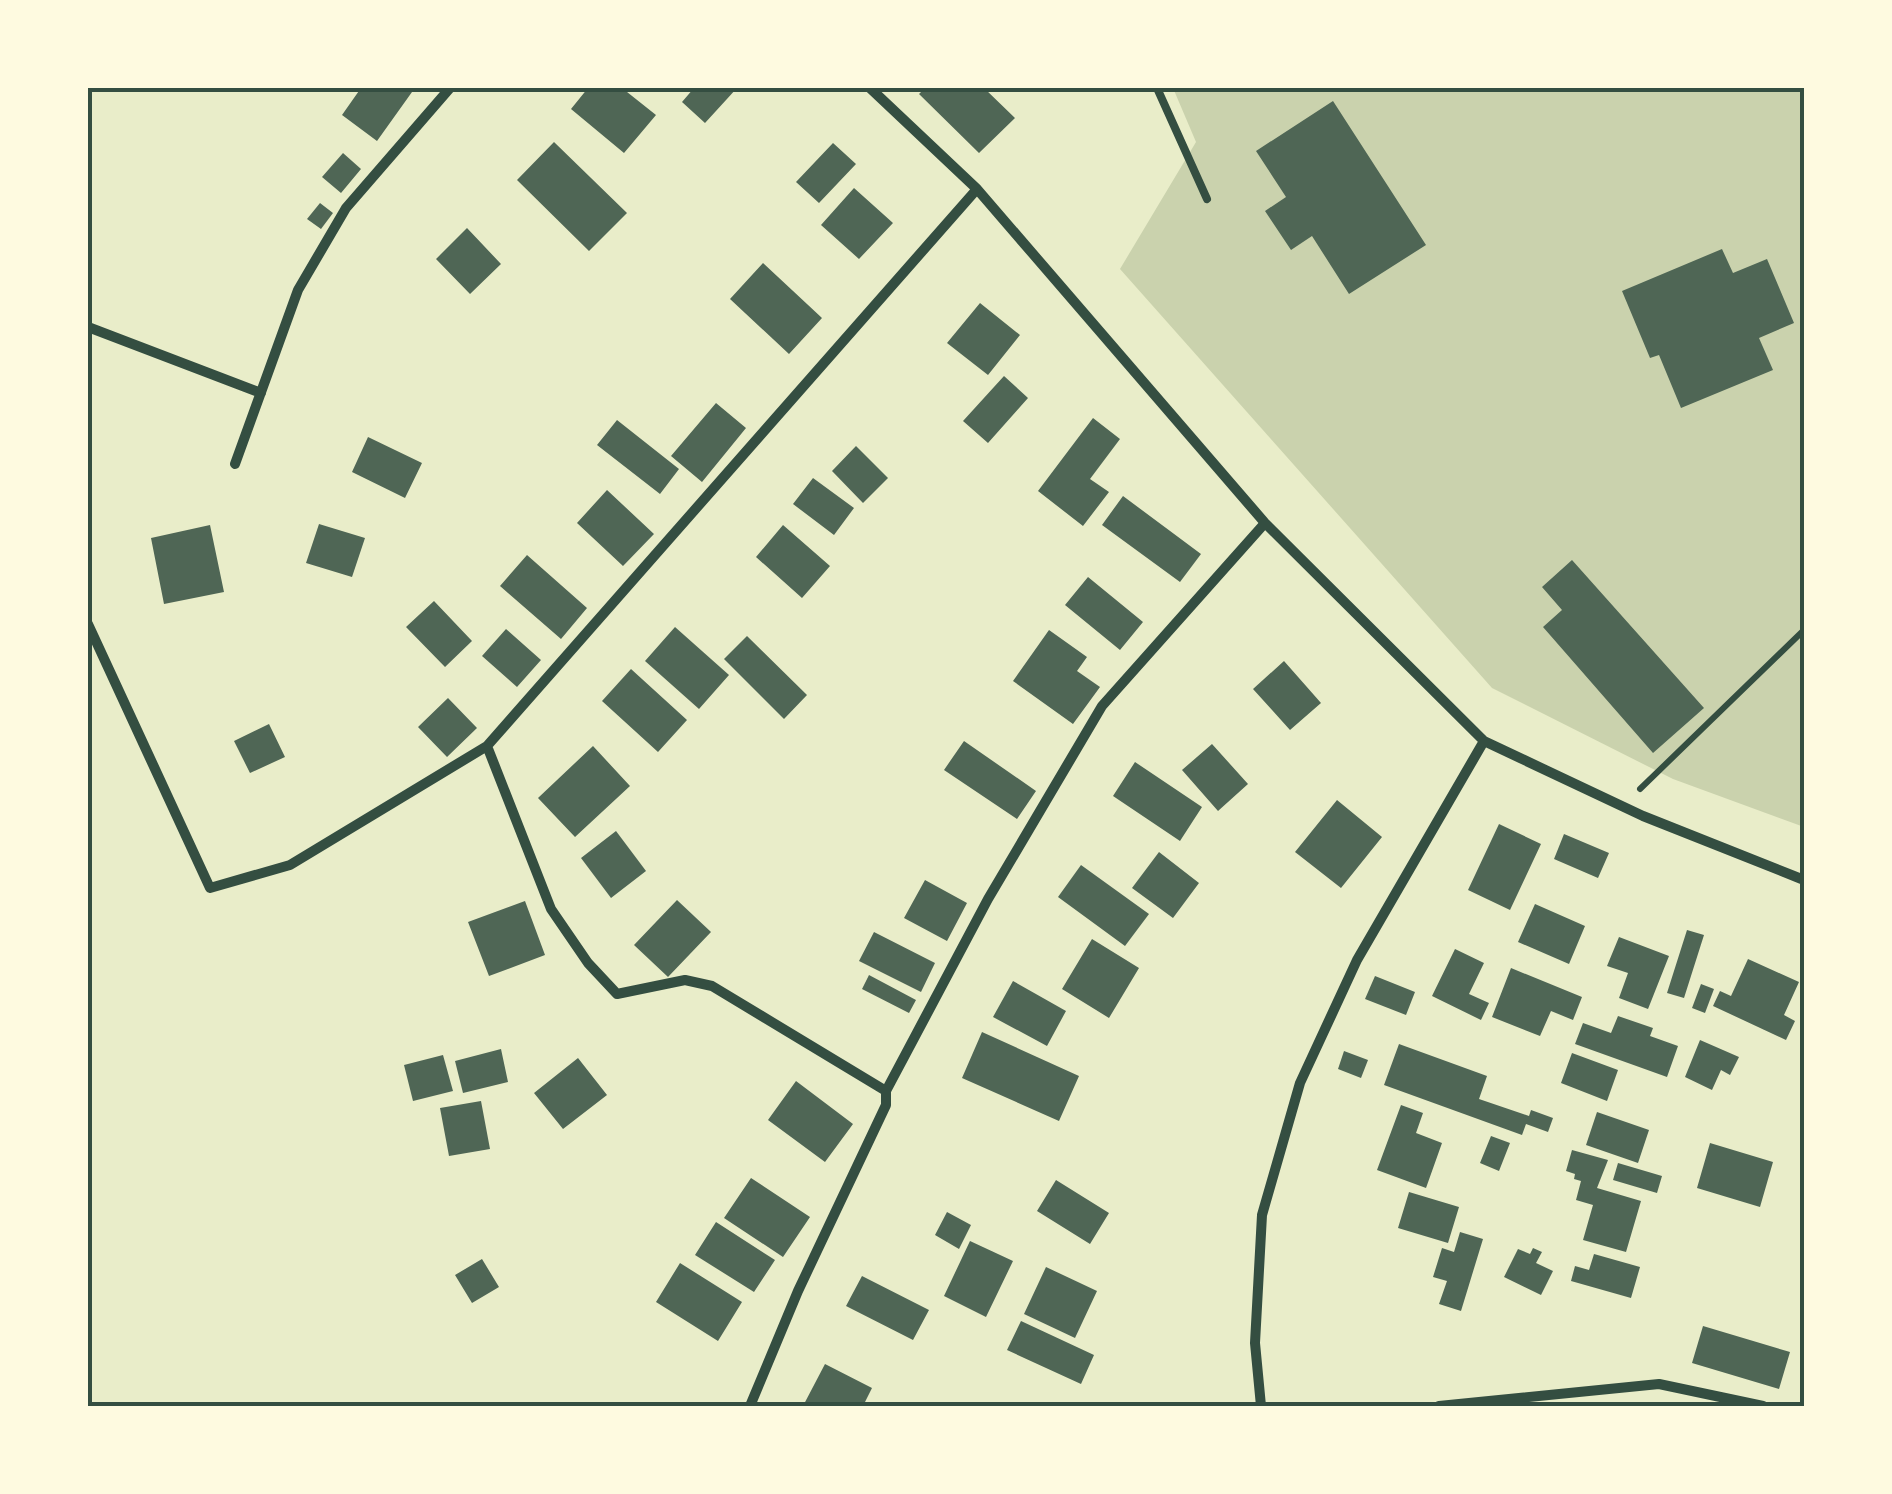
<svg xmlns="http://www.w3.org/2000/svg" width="1892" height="1494" font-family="Rubik,sans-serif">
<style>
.green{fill:#cad2ad}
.building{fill:#4f6655}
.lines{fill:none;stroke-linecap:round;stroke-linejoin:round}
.path{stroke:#344e41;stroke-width:6}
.service{stroke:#344e41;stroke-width:8}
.minor{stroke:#344e41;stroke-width:10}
.neatline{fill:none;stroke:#344e41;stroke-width:4}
</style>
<rect width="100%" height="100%" fill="#e9edc9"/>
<path class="green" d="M1173,88h631v739l-131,-48 -181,-91 -372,-419 76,-127z"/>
<path class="building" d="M361,88h46l5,4 -35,49 -35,-26z
M588,88h34l34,27 -32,38 -53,-44z
M694,88h43l-32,35 -23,-21z
M925,88h59l31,30 -36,35 -60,-59z
M1333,101l93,144 -77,49 -37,-58 -21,14 -26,-39 21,-14 -30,-46z
M554,142l73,71 -38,38 -72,-71z
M833,143l23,21 -37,39 -23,-21z
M343,153l18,16 -20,24 -19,-16z
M854,188l39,35 -34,36 -38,-34z
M320,203l13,10 -12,16 -14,-10z
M467,228l34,36 -31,30 -34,-35z
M1722,249l11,24 34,-14 27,64 -35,15 14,32 -92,38 -22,-53 -9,3 -28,-67z
M763,263l59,55 -33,36 -59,-55z
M980,303l40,32 -32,40 -41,-32z
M1004,376l24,22 -40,45 -25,-22z
M716,403l30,25 -44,54 -31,-26z
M1093,418l27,21 -30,40 19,13 -26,34 -45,-35z
M617,420l62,49 -19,25 -63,-49z
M368,437l54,26 -17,35 -53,-26z
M856,446l32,32 -25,25 -31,-32z
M813,478l41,30 -20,27 -41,-31z
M607,490l47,44 -31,32 -46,-43z
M1123,496l78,58 -21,28 -78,-57z
M319,524l46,14 -13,39 -46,-14z
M210,525l14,67 -60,12 -13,-66z
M783,525l47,41 -28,32 -46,-41z
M527,555l60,53 -26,31 -61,-53z
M1572,560l132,148 -51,45 -110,-126 19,-17 -20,-23z
M1088,577l55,45 -23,28 -55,-45z
M434,601l38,40 -27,26 -39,-40z
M675,627l54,48 -30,34 -54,-48z
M506,629l35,31 -24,27 -35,-31z
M1049,630l38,27 -10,14 23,16 -27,37 -60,-43z
M747,636l60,59 -23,24 -60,-60z
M1284,661l37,42 -31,27 -37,-41z
M631,669l56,51 -29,32 -56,-51z
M448,698l29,30 -30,29 -29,-30z
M269,724l16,33 -35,16 -16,-32z
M964,741l72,50 -19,28 -73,-49z
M1212,744l36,40 -30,27 -36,-41z
M593,746l37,40 -55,51 -37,-39z
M1135,762l67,45 -22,34 -67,-45z
M1337,800l45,37 -41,51 -46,-36z
M1499,824l42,20 -31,66 -42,-20z
M616,831l30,40 -35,27 -30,-40z
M1564,834l45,19 -11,25 -44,-19z
M1159,852l40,31 -26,35 -41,-30z
M1081,865l68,49 -24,32 -67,-49z
M925,880l42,23 -20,38 -43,-23z
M677,900l34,32 -43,45 -34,-32z
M525,901l20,54 -56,21 -21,-54z
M1535,904l50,22 -16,38 -51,-22z
M1687,930l17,5 -20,63 -17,-5z
M874,932l61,31 -14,29 -62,-31z
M1619,937l50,19 -21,53 -29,-11 9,-25 -21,-7z
M1092,939l47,29 -30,50 -47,-29z
M1455,949l29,14 -15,31 20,9 -8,17 -49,-24z
M1748,959l51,23 -15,33 11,6 -9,19 -73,-34 7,-15 11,5z
M1511,968l71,29 -9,23 -22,-9 -11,25 -48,-19z
M869,975l47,25 -7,13 -47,-24z
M1375,976l40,16 -9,23 -41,-16z
M1013,981l53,30 -19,35 -54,-29z
M1701,984l13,5 -9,24 -13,-5z
M1618,1016l35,12 -3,8 28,10 -11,31 -92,-33 8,-21 28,10z
M982,1032l97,44 -20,45 -97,-43z
M1700,1040l39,17 -9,18 -9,-5 -9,20 -27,-13z
M1399,1044l88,32 -8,23 50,17 2,-6 22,8 -5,14 -22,-8 -4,11 -138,-50z
M501,1049l7,33 -45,11 -8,-32z
M1344,1051l24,9 -7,18 -23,-9z
M1572,1053l46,17 -11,31 -46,-18z
M443,1055l10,36 -40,10 -9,-36z
M578,1058l29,37 -44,34 -29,-36z
M796,1081l57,43 -28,38 -57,-42z
M481,1101l9,48 -41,7 -9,-48z
M1401,1105l22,8 -7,20 26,10 -16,45 -49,-18z
M1597,1112l52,18 -11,33 -52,-18z
M1491,1136l19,7 -11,28 -19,-8z
M1710,1143l63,19 -13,45 -63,-19z
M1572,1150l36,10 -11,28 44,13 -15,51 -43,-12 10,-35 -17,-5 5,-19 -7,-2 1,-5 -9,-3z
M1618,1163l44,13 -5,17 -44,-13z
M751,1178l59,39 -27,40 -59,-39z
M1056,1180l53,33 -19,31 -53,-33z
M1409,1192l50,15 -11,36 -50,-15z
M947,1212l24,13 -12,24 -24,-14z
M716,1222l59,38 -21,32 -59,-37z
M1460,1232l23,7 -22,72 -22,-7 8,-23 -14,-4 9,-29 12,4z
M970,1241l43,20 -27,56 -42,-21z
M1533,1248l9,4 -6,11 17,8 -12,24 -37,-18 14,-28 12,5z
M1594,1254l46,13 -9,31 -60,-17 4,-15 14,4z
M482,1259l17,28 -27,16 -17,-28z
M680,1263l62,39 -24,39 -62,-39z
M1046,1267l51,24 -22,47 -51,-24z
M862,1276l67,34 -16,30 -67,-34z
M1021,1321l73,34 -13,29 -74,-34z
M1703,1326l87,26 -11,37 -87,-26z
M825,1364l47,24 -9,18h-60z"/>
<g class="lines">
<path class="path" d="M1640,789l164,-159"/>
<path class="service" d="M1157,88l50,111"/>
<path class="minor" d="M870,88l107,101 288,334 219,218 159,75 161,64
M88,327l173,66
M235,464l63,-174 48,-82 104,-120
M88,624l122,264 80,-23 197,-119 490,-557
M487,746l64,163 37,54 29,31 68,-14 27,6 174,105
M750,1406l48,-115 88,-186v-14l102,-192 114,-193 163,-183
M1261,1406l-6,-63 7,-128 38,-132 57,-123 127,-219
M1439,1406l220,-22 104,22"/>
</g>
<rect width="1892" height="1494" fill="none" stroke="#fefae0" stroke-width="180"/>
<rect x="90" y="90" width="1712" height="1314" class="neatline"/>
</svg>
